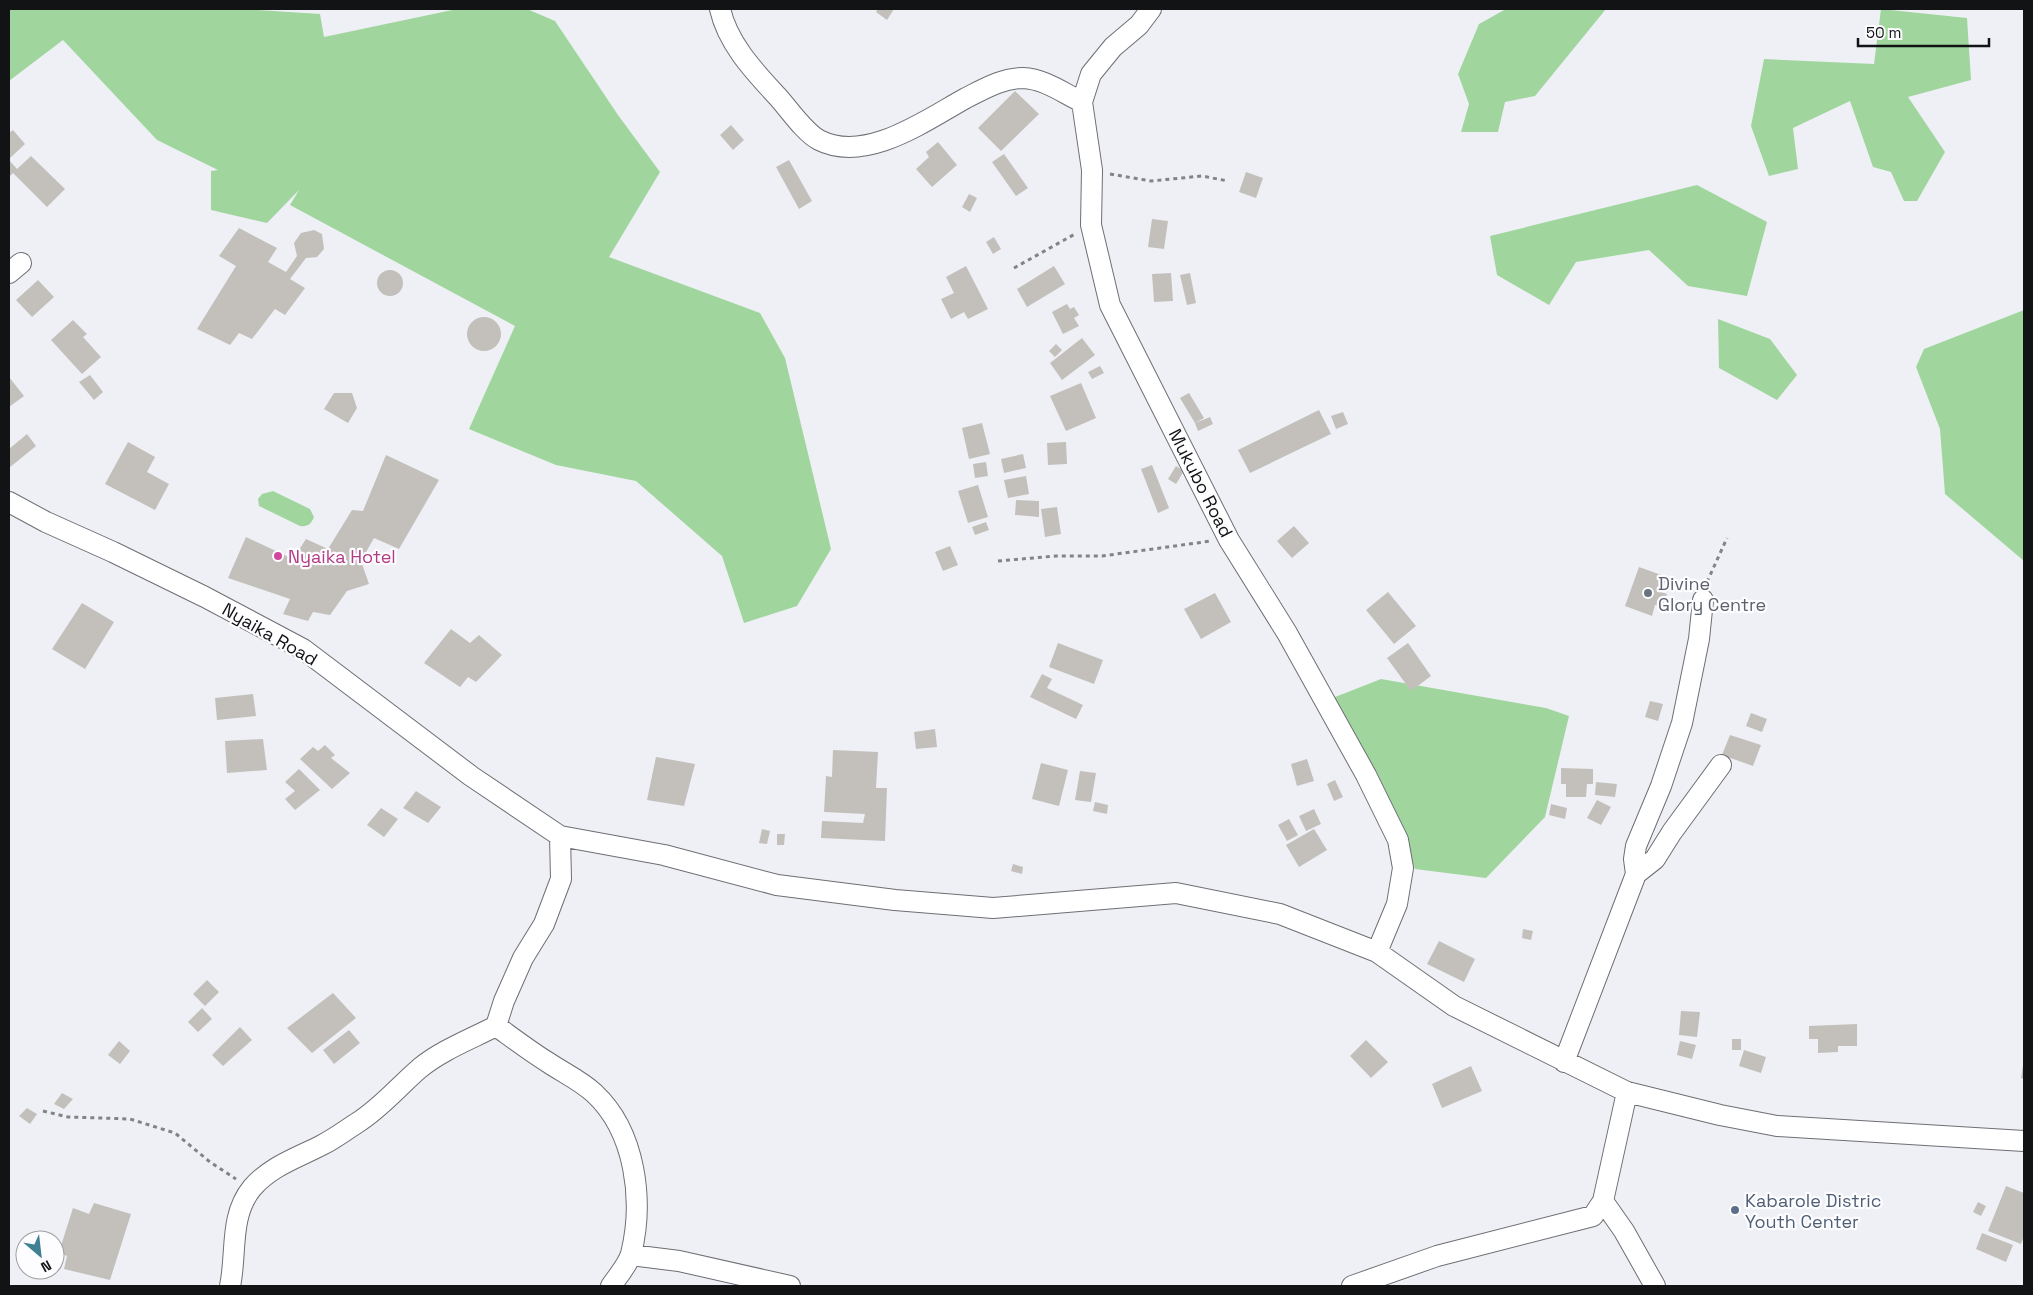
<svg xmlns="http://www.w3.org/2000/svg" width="2033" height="1295" font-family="'Space Grotesk',sans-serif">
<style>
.green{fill:#a0d69e}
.building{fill:#c3c0bb}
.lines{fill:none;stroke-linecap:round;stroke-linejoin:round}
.minor-casing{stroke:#6d6f74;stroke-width:22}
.path{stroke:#818387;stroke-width:3;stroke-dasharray:4 4;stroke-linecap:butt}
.minor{stroke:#fff;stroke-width:20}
.hotel-dot{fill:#d1479c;stroke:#fdfdff;stroke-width:2}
.worship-dot{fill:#6b7280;stroke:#fdfdff;stroke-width:2}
.service-dot{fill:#5c6f8a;stroke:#fdfdff;stroke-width:2}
.labels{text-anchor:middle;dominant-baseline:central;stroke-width:4.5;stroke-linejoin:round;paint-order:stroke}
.street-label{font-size:18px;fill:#121315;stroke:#fdfdff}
.hotel-label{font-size:18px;fill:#b23c85;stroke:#fdfdff;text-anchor:start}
.worship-label{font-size:18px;fill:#5b616d;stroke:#fdfdff;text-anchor:start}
.service-label{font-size:18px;fill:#4e5e75;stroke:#fdfdff;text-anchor:start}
</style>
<rect width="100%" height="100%" fill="#eef0f6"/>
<path class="green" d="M9,9h234l77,5 4,23 133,-28h70l28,12 63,94 42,57 -51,85 151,56 25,45 46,191 -34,57 -53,17 -22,-67 -86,-75 -80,-16 -87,-36 46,-103 -225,-121 9,-15 -32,33 -56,-13v-39l7,-1 -61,-30 -94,-100 -54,41z
M1506,9h100l-71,87 -30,6 -7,30h-37l8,-28 -11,-30 21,-50z
M1881,9l86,9 4,62 -63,17 37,55 -28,49h-13l-13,-29 -18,-5 -23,-66 -57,27 5,41 -29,7 -18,-50 13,-67 110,5z
M1697,185l70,37 -20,74 -59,-10 -39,-36 -73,12 -27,43 -52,-30 -7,-39z
M2024,310v251l-79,-67 -5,-65 -24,-62 8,-18z
M1718,319l52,20 27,36 -20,25 -58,-32z
M273,491l37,18 4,8c-3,7 -6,10 -14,9l-41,-20 -1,-7 4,-5z
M1381,679l165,29 23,8 -24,101 -59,61 -71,-9 -12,-33 -73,-137z"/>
<path class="building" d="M878,9h16l-7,11 -11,-8z
M1015,91l24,23 -38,37 -23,-23z
M731,125l13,15 -11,10 -13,-15z
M13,130l12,14 -16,15v-26z
M938,142l19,23 -25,22 -16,-18 13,-12 -3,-5z
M1004,154l24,34 -12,8 -24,-34z
M31,156l34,33 -18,18 -34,-34 -4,4v-17l8,9z
M789,160l23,41 -13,8 -23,-42z
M1246,172l17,6 -7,20 -17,-6z
M969,194l8,4 -7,14 -8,-5z
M1152,219l16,2 -4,28 -16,-2z
M239,228l38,20 -9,14 18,10 11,-16 -3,-13 7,-10 13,-3 8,4 2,15 -7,8 -11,1 -16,21 15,9 -20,27 -10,-6 -23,30 -13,-6 -9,12 -33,-16 39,-63 -17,-10z
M994,237l7,12 -8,5 -7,-12z
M966,266l22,43 -20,10 -4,-7 -13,7 -10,-20 13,-6 -8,-16z
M1054,266l11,18 -38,23 -10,-18z
M377 283a13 13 0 1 1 26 0a13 13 0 1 1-26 0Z
M1171,273l2,28 -19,1 -2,-28z
M1190,273l6,30 -9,2 -7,-30z
M38,280l16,17 -22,20 -16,-17z
M1067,304l3,5 4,-2 5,8 -5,3 5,8 -16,8 -11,-22z
M467 334a17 17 0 1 1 34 0a17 17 0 1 1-34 0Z
M73,320l14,14 -4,3 18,20 -19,17 -31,-34z
M1082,338l13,17 -33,25 -12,-17z
M1056,344l6,6 -7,7 -6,-6z
M1100,366l4,7 -12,6 -4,-7z
M90,375l13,17 -9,8 -15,-18z
M9,377l15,19 -15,11z
M1081,383l15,35 -30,13 -16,-35z
M334,393h18l5,15 -9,15 -24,-14z
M1189,393l15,25 -9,5 -15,-25z
M1319,410l12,24 -81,39 -12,-23z
M1343,412l5,12 -12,5 -5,-13z
M1210,417l3,7 -15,7 -3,-8z
M982,423l8,31 -21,5 -7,-31z
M27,434l9,12 -27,22v-19z
M128,442l27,15 -8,15 22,12 -14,26 -50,-26z
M1066,442l1,22 -19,1 -1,-22z
M1023,454l3,14 -22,5 -3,-14z
M386,455l53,25 -40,69 -25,-11 -13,23 8,23 -22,7 -17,24 -17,-3 -5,9 -25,-7 7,-15 -62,-21 18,-41 47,22 13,-20 22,10 24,-39 11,1z
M986,462l2,14 -13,2 -2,-14z
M1152,465l17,43 -11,5 -17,-44z
M1176,466l8,5 -8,13 -8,-5z
M1026,476l3,18 -21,4 -4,-18z
M978,485l10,32 -20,6 -10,-32z
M1016,500l23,1v16l-24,-2z
M1057,507l4,27 -16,3 -4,-28z
M986,522l3,8 -14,5 -3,-8z
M1294,526l15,17 -17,15 -15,-17z
M950,546l8,19 -15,6 -8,-19z
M1639,567l28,10 -6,15 6,2 -5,13 -7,-2 -3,11 -27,-10z
M1388,592l28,34 -22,18 -28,-34z
M1215,593l16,29 -30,17 -17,-30z
M82,603l32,19 -29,47 -33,-20z
M451,629l19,14 9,-8 23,20 -26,27 -8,-5 -8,10 -36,-24z
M1058,643l45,17 -9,24 -45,-17z
M1408,643l23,33 -20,15 -24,-33z
M1042,674l10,5 -5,9 36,17 -7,14 -46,-22z
M253,694l3,22 -39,4 -2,-22z
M1650,701l13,3 -5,17 -13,-4z
M1751,713l16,6 -5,13 -16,-6z
M935,729l2,18 -21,2 -2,-17z
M1730,735l31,10 -8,21 -31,-11z
M263,739l4,31 -40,3 -2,-32z
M325,745l10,10 -4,3 19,15 -18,16 -32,-30 13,-12 5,4z
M833,750l45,2 -2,36h11l-2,53 -64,-3 1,-17 41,2 2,-9 -41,-2 2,-36 6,1z
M656,757l39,7 -11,42 -37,-6z
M1307,759l7,22 -17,5 -6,-22z
M1041,763l27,7 -9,36 -27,-7z
M1561,768l32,1v15h-6l-1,13h-20v-13h-5z
M299,769l21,21 -25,20 -10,-11 10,-8 -10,-9z
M1080,771l16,2 -5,29 -16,-2z
M1335,780l8,17 -9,4 -7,-17z
M1596,782l21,2 -2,13 -20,-2z
M416,791l25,16 -13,16 -25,-15z
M1597,800l14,7 -10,18 -14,-7z
M1095,802l13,3 -1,9 -14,-3z
M1551,804l16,4 -2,11 -16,-4z
M381,808l17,11 -14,18 -17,-12z
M1314,809l7,15 -15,7 -7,-15z
M1289,819l9,16 -11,6 -9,-16z
M762,829l8,2 -3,13 -8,-1z
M1314,829l13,21 -28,17 -13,-22z
M777,834h8l-1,11h-7z
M1013,864l10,3 -1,7 -11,-3z
M1523,929l10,2 -2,9 -9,-2z
M1439,941l36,18 -11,23 -37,-18z
M207,980l12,12 -14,14 -12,-12z
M333,993l23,25 -44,35 -25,-25z
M202,1008l10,11 -14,13 -10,-10z
M1681,1011l19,1 -3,25 -18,-2z
M1857,1024v22h-19v6l-20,1v-14h-9v-13z
M240,1027l12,13 -29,26 -11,-11z
M349,1030l11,13 -26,21 -11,-14z
M1732,1039h9v11h-9z
M1366,1040l22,22 -17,16 -21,-22z
M119,1041l11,10 -10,13 -12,-9z
M1680,1041l16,4 -4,14 -15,-4z
M1744,1050l22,7 -5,16 -22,-7z
M1471,1066l11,25 -40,17 -10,-24z
M2023,1066h1v13l-3,-1z
M62,1093l11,6 -9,10 -10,-5z
M27,1108l10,6 -7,10 -11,-8z
M2006,1186l18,7v43l-3,8 -33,-13z
M1978,1202l8,4 -5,10 -8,-4z
M94,1203l37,11 -21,66 -46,-11 3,-13 -8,-4 14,-44 16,6z
M1982,1233l31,12 -7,17 -30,-13z"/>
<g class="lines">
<g class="minor-casing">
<path id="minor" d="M720,9c8,35 34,62 57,87 12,13 27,36 42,44 47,24 107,-20 147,-42 18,-9 36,-20 57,-20 22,1 40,15 59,24
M1151,9l-12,16 -26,22 -22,27 -9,28 10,68 -1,55 19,80 119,235 58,93 79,142 32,65 5,28 -6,36 -20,48
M9,273l12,-10
M9,502l37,20 67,30 92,45 98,52 168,127 89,60 104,19 113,30 118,15 98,8 183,-15 104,21 97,38 77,54 173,86 93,23 57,11 247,15
M560,836l1,43 -17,45 -21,34 -19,43 -8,25c18,13 35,26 53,37 15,10 32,18 45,30 42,39 50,108 37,161 -3,11 -14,23 -20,32
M1636,874l19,-15 17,-27 49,-67
M1564,1062l72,-188 -2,-15 2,-13 25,-60 21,-63 17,-84 4,-39
M1603,1201l21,30 31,55
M631,1255l48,6 111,25
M230,1286c7,-32 -1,-70 22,-98 19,-22 45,-30 70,-43 12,-6 24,-15 35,-22 24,-15 42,-37 63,-55 22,-18 51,-29 76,-42
M1352,1286l85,-30 156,-40 10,-15 24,-109"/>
</g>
<path class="path" d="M1110,174l41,7 51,-5 26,5
M1014,268l61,-34
M998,561l58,-5h46l109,-15
M1707,582l20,-44
M43,1111l25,6 62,2 45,14 35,29 26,17"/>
<use href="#minor" class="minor"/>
</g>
<circle class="hotel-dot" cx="278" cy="556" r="5"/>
<circle class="worship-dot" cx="1648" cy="593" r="5"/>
<circle class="service-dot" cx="1735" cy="1210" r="5"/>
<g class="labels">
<g class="street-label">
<text transform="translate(1201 483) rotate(63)">Mukubo Road</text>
<text transform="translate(270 634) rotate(30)">Nyaika Road</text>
</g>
<g class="hotel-label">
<text x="288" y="556">Nyaika Hotel</text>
</g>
<g class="worship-label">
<text x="1658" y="583">Divine<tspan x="1658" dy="21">Glory Centre</tspan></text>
</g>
<g class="service-label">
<text x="1745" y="1200">Kabarole Distric<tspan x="1745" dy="21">Youth Center</tspan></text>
</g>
</g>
<rect width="2033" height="1295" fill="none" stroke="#121315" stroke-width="20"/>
<g transform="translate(40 1255) rotate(152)"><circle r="24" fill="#fdfdff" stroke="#9f9fa1"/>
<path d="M0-4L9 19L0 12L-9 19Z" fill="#3f8092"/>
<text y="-8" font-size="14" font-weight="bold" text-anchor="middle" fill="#121315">N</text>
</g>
<path d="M1858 38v8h131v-8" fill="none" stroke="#121315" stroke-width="2.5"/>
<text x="1866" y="38" font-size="15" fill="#121315" stroke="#fdfdff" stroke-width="4" paint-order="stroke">50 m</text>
</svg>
